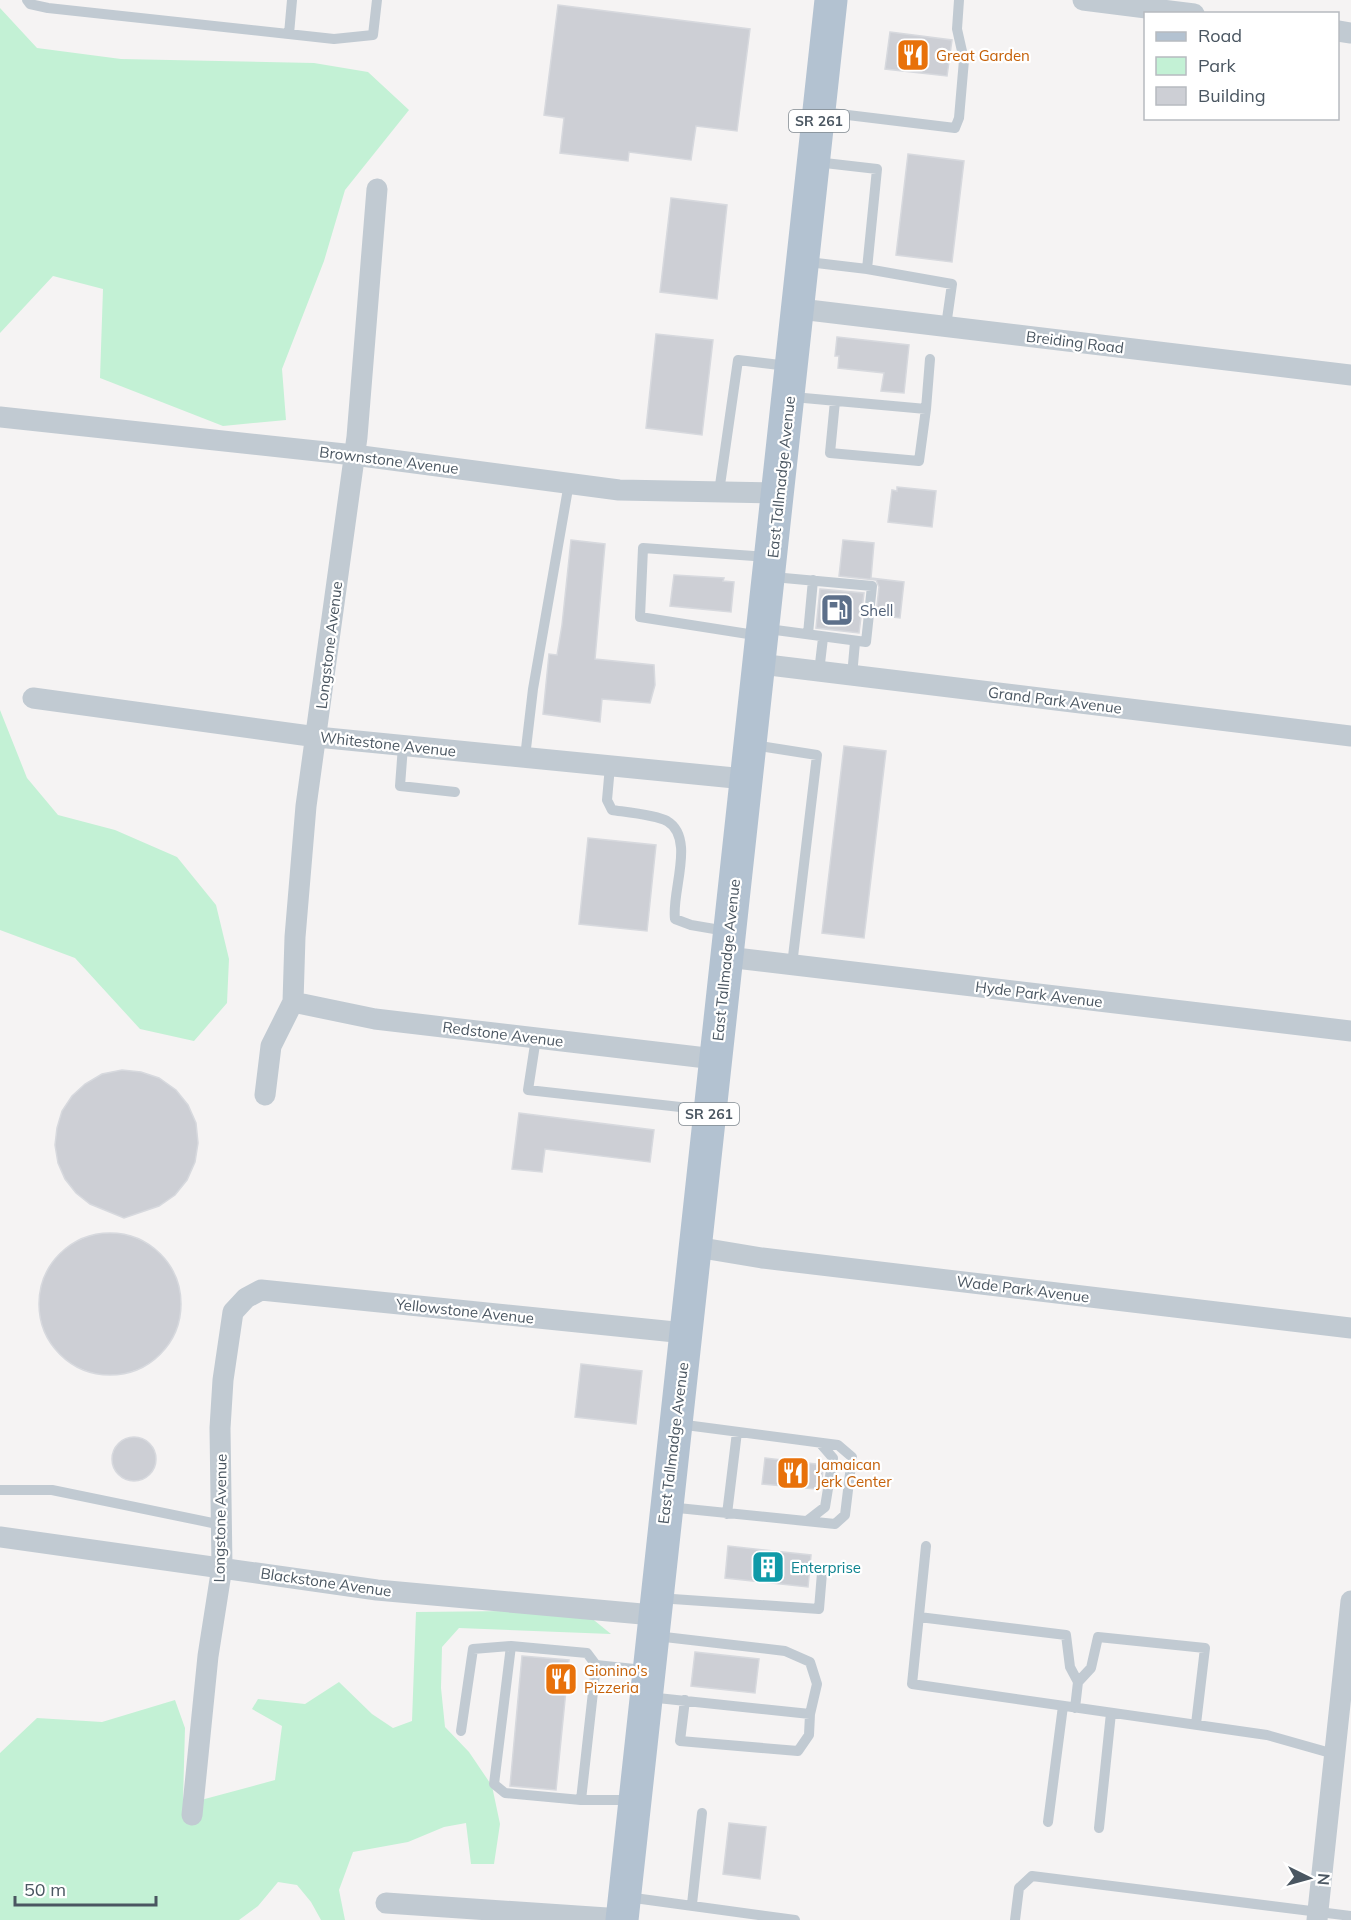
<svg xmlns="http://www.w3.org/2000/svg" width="1351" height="1920" font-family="Mulish,sans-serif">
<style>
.green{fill:#c3f1d5}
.building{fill:#cdcfd5;stroke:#d7d9de;stroke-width:1.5}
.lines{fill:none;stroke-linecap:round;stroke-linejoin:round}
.lane{stroke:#c1cad2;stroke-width:10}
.street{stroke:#c1cad2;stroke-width:21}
.primary{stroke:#b3c2d1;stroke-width:33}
.labels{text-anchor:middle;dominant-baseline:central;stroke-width:4.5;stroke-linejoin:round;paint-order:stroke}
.shield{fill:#fff;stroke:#808990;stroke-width:1.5}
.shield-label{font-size:14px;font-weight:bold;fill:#4a5661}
.food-label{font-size:15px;fill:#c56008;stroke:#fff;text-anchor:start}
.street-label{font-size:15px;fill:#4a5661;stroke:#fff}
.service-label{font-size:15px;fill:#4e5e75;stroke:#fff;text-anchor:start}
.culture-label{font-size:15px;fill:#0d838f;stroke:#fff;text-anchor:start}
</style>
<rect width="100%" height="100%" fill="#f5f3f3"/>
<path class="green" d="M0,8l37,40 84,11 193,4 54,9 41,38 -64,80 -21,71 -42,108 4,51 -63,6 -123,-48 3,-89 -50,-13 -53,57z
M0,710l27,68 31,37 57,15 62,27 39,48 13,54 -2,44 -33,38 -54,-12 -65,-71 -75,-28z
M518,1611l66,1 27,22 -152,-6 -17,19 -1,41 4,39 24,25 23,34 8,38 -6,40h-23l-5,-41 -22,4 -36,15 -55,10 -14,38 6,30h-24l-10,-18 -14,-17 -19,-3 -20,24 -19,14h-239v-167l37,-35 65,4 73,-22 10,28 -2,73 18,-1 74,-20 7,-54 -30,-17 6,-10 47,5 34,-22 33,32 21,14 19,-7 4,-109z"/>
<path class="building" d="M558,5l192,24 -13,102 -41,-5 -5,34 -62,-8 -1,9 -68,-8 4,-35 -20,-3z
M890,32l62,8 -5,36 -62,-7z
M908,154l56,7 -12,101 -56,-7z
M671,198l56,7 -10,94 -57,-7z
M656,334l57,6 -11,95 -56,-7z
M837,337l72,8 -5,48 -23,-2 3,-18 -46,-5 1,-12h-4z
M897,487l39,4 -4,36 -44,-5 4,-32 5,1z
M571,540l34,4 -10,115 59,6 1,20 -5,18 -48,-4 -2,23 -57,-8 6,-60 8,1 5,-30z
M843,540l31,3 -3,35 33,4 -4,36 -24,-3 3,-28 -3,-7 -37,-4z
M674,575l50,3 -1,3 11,1 -3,30 -61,-6z
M820,589l44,4 -5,40 -43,-5z
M844,746l42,5 -22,187 -42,-5z
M588,838l68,7 -9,86 -68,-7z
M122,1070l19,2 18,6 17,12 12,15 8,18 2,20 -3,19 -8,18 -12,15 -16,11 -35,12 -34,-14 -14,-11 -11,-14 -7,-16 -3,-18 2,-17 5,-17 10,-15 13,-12 17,-10z
M519,1113l135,17 -4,32 -105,-13 -3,23 -30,-3z
M39 1304a71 71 0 1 1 142 0a71 71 0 1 1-142 0Z
M581,1364l61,7 -6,53 -61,-7z
M112 1459a22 22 0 1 1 44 0a22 22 0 1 1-44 0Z
M765,1458l59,7 -3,19h-5l-1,5 -53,-5z
M728,1546l83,9 -3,32 -83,-9z
M695,1652l64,7 -4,34 -64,-7z
M522,1656l47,4 -13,130 -46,-4z
M729,1823l37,4 -6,52 -37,-5z"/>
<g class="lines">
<path class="lane" d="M27,0l3,4 18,4 286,31 39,-4 4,-35
M289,34l3,-34
M823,112l132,16 4,-10 5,-58 -7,-31 2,-29
M808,262l59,7 10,-100 -61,-7
M867,269l85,15 -6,42
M793,397l133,12 4,-50
M835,401l-5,52 89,8 7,-52
M719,492l19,-132 50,6
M768,629l98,13 6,-56 -99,-9
M808,634l5,-54
M761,636l-121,-19 3,-69 126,9
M819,672l4,-34
M852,676l3,-34
M753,745l64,10 -25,210
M403,746l-3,40 55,6
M525,757l8,-68 36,-206
M610,766l-3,34 5,10c13,2 44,5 55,11 29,17 4,71 8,98l16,6 35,6
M536,1038l-8,52 179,20
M0,1490h52l170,35
M668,1507l167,17 10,-9 7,-58 -14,-12 -160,-21
M727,1514l10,-82
M807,1521l18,-14 8,-49 -13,-15
M926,1546l-14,138 355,51 67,19
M658,1598l161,11 3,-36
M919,1617l147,18 4,32 8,15 -3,26
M1078,1682l13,-14 7,-31 107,11 -9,76
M648,1697l162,17 7,-30 -7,-22 -25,-11 -129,-15
M685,1700l-5,41 118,10 11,-16 1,-21
M461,1731l12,-82 38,-3
M581,1800l-76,-7 -11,-9 17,-138 76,7 9,12
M632,1800h-51l15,-135 48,5
M1048,1822l15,-116
M1099,1828l12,-115
M627,1897l168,23
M692,1904l10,-91
M1015,1920l4,-32 13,-12 319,40"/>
<path class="street" d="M1083,0l111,14
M1338,31l13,2
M800,309l551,66
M0,417l354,38 265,35 161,3
M760,664l591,72
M33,698l284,39 428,42
M727,957l624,74
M293,1002l82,17 340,40
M265,1095l6,-49 22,-44 2,-65 11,-131 51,-369 20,-248
M696,1247l66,11 589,70
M0,1537l377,53 276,25
M192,1815l16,-159 14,-89 -2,-139 3,-48 10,-68 13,-14 15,-8 424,43
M386,1903l236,16
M1317,1920l34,-319"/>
<path class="primary" d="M622,1920c65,-641 144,-1279 209,-1920"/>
</g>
<defs>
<g id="restaurant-square" transform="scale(1.725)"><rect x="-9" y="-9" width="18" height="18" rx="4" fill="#e8710a" stroke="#fff"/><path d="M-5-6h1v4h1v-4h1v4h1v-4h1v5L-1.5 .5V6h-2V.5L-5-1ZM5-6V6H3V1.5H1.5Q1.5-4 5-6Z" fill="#fff"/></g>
<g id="fuel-square" transform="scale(1.725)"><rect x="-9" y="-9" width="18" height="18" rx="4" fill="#5c6f8a" stroke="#fff"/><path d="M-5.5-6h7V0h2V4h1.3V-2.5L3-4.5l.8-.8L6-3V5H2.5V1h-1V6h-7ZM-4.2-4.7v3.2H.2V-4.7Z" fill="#fff"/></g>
<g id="building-square" transform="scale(1.725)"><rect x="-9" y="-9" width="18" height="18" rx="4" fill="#0f9aa8" stroke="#fff"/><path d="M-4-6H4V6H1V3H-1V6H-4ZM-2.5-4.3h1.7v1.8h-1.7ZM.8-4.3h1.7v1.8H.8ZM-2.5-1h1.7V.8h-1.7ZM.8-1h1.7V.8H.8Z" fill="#fff"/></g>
</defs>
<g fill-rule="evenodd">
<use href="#restaurant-square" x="913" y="55"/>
<use href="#fuel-square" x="837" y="610"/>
<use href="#restaurant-square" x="793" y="1473"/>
<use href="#building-square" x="768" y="1567"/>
<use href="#restaurant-square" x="561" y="1679"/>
</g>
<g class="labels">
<g class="shield">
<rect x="789" y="110" width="60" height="22" rx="4.5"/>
<rect x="679" y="1103" width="60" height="22" rx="4.5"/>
</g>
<g class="shield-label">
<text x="819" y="121">SR 261</text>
<text x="709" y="1114">SR 261</text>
</g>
<g class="food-label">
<text x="936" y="55">Great Garden</text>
<text x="816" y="1464">Jamaican<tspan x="816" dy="17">Jerk Center</tspan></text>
<text x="584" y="1670">Gionino's<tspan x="584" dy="17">Pizzeria</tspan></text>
</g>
<g class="street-label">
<text transform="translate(1075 342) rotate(7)">Breiding Road</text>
<text transform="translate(389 460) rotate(7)">Brownstone Avenue</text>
<text transform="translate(781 477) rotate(-84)">East Tallmadge Avenue</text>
<text transform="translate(329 645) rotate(-83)">Longstone Avenue</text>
<text transform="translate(1055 700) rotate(7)">Grand Park Avenue</text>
<text transform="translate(388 744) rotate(6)">Whitestone Avenue</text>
<text transform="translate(726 960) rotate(-84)">East Tallmadge Avenue</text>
<text transform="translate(1039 994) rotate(7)">Hyde Park Avenue</text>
<text transform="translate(503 1034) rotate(7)">Redstone Avenue</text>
<text transform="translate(1023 1289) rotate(7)">Wade Park Avenue</text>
<text transform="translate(465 1311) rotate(6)">Yellowstone Avenue</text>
<text transform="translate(673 1443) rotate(-83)">East Tallmadge Avenue</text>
<text transform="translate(220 1518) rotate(-89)">Longstone Avenue</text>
<text transform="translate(326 1582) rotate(8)">Blackstone Avenue</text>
</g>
<g class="service-label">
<text x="860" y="610">Shell</text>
</g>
<g class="culture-label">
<text x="791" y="1567">Enterprise</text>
</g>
</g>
<rect x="1144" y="12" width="195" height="108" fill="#ffffff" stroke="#b7bbc0" stroke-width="1.5"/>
<rect x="1156" y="32" width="30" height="9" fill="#b3c2d1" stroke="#b7bbc0" stroke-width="1.5"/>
<text x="1198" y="42" font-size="18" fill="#4a5661">Road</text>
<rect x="1156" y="57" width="30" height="18" fill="#c3f1d5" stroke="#b7bbc0" stroke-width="1.5"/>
<text x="1198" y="72" font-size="18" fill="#4a5661">Park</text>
<rect x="1156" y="87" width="30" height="18" fill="#cdcfd5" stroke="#b7bbc0" stroke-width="1.5"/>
<text x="1198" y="102" font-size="18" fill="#4a5661">Building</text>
<g transform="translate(1309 1878) rotate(95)" stroke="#ffffff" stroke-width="4.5" paint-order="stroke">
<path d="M0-4.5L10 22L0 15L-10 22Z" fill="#4a5661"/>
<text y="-9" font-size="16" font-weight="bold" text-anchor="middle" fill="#4a5661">N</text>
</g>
<path d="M15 1896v9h141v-9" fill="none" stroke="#4a5661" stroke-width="3"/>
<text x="24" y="1896" font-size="18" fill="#4a5661" stroke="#ffffff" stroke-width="4.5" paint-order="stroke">50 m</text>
</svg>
